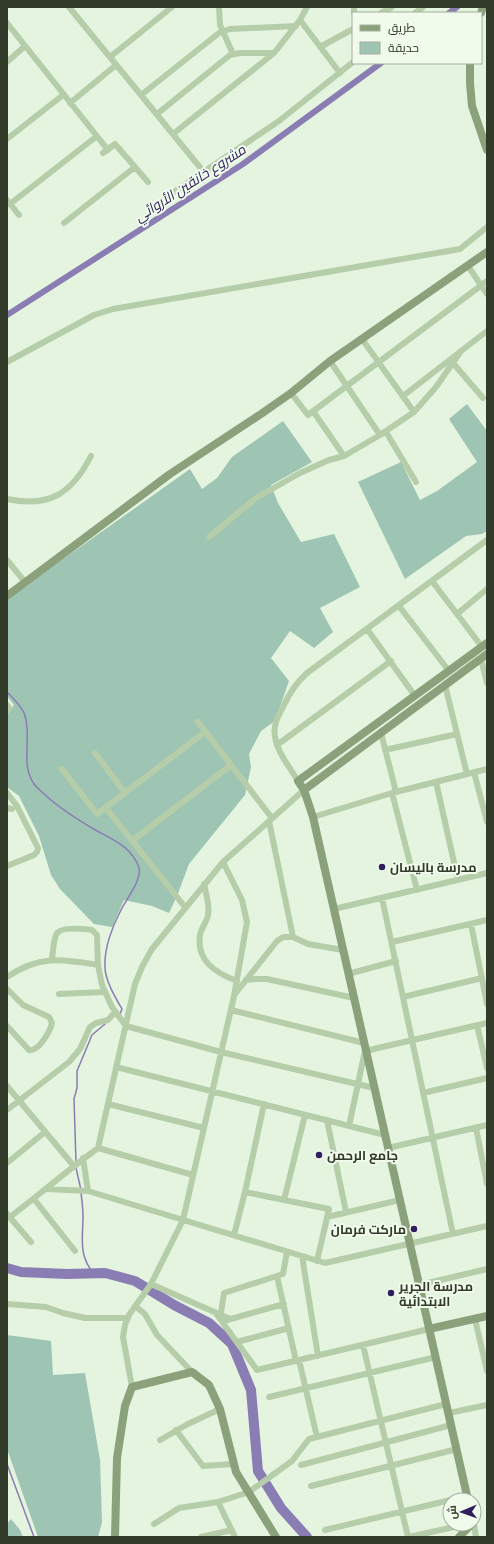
<svg xmlns="http://www.w3.org/2000/svg" width="494" height="1544" font-family="'Roboto Condensed',Cairo,sans-serif">
<style>
.green{fill:#9ec4b3}
.lines{fill:none;stroke-linecap:round;stroke-linejoin:round}
.stream{stroke:#8a7db3;stroke-width:1.5}
.canal{stroke:#8a7db3;stroke-width:6}
.river{stroke:#8a7db3;stroke-width:10}
.street{stroke:#b6cdaa;stroke-width:6}
.secondary{stroke:#8ba17b;stroke-width:8}
.poi-dot{fill:#2f1d5e;stroke:#f0fbec;stroke-width:1.5}
.labels{text-anchor:middle;dominant-baseline:central;stroke-width:4;stroke-linejoin:round;paint-order:stroke}
.poi-label{font-size:13px;font-weight:bold;fill:#323a2a;stroke:#f0fbec;text-anchor:start}
.water-label{font-size:14px;font-style:italic;fill:#2f1d5e;stroke:#f0fbec}
</style>
<rect width="100%" height="100%" fill="#e4f4df"/>
<path class="green" d="M467,404l20,27v100l-5,3 -16,2 -61,43 -47,-97 43,-20 19,38 17,-9 40,-29 -28,-43z
M283,421l29,41 -41,23 7,18 23,39 33,-8 26,53 -40,21 13,24 -19,16 -24,-17 -19,27 18,23 -14,40 -14,10 -12,23 2,13 -6,28 -56,69 -12,32 -8,17 -17,-7 -28,-6 -12,27 -18,-3 -34,-35 -9,-14 -12,-39 -20,-40 -12,-9v-72l7,-10 -7,-9v-95l52,-39 131,-93 12,20 15,-11 15,-21z
M7,1335l44,6 2,34 32,-2 15,87 2,62 -4,15h-60l-31,-88z
M11,1519l9,11 3,7h-16v-13z"/>
<g class="lines">
<path class="stream" d="M7,692c5,5 17,18 18,24 7,23 -5,48 9,68 2,3 6,6 9,9 16,15 35,27 54,38 17,9 36,17 42,37 3,12 -14,33 -19,44 -8,15 -16,37 -15,55 0,13 10,30 17,42l-2,5
M76,1162l-2,-63 3,-11v-17l15,-36 13,-11
M76,1168l5,22
M81,1193c1,8 2,15 2,23 0,20 -5,41 11,57
M7,1464l27,73"/>
<path class="canal" d="M449,13l8,-6
M7,315l236,-151 138,-101"/>
<path class="river" d="M7,1268l14,4 46,2 38,-1 30,8 39,24 35,18 23,21 19,46 7,81 23,37 26,29"/>
<path class="street" d="M69,7l134,164
M219,7l1,18 13,29
M354,7v6
M381,13l11,-6
M415,13l8,-6
M300,20l40,53
M7,23l101,127
M320,47l33,-18
M110,57l62,-50
M7,62l18,-16
M141,95l78,-62 11,-4 66,-3
M70,103l46,-38
M157,114l73,-59 10,-2h34
M173,134l101,-81 26,-33 7,-13
M7,139l56,-44
M103,153l12,-9 33,38
M165,198l114,-77 74,-59
M7,200l12,15
M10,204l87,-68
M64,223l71,-56
M468,266l19,28
M362,339l52,73
M330,361l50,74
M7,362l87,-47 19,-6 347,-60 27,-22
M453,363l30,35
M291,393l17,22 179,-134
M403,396l84,-65
M313,411l31,45
M386,432l30,50
M7,499c43,9 65,-6 84,-43
M209,537l47,-39 44,-25 29,-13 15,-4 36,-21 34,-23 22,-25 25,-36
M7,560l18,22
M432,581l50,66
M399,606l50,65
M457,614l30,-25
M367,629l48,67
M481,659l6,24
M445,685l22,89
M7,705l2,3 -2,2
M198,722l74,96
M381,733l15,59
M277,745l114,-84
M385,750l72,-16
M95,753l30,40
M62,769l35,45 108,-82
M474,772l13,50
M298,781c-10,-17 -29,-38 -22,-59 2,-6 5,-11 8,-17 6,-13 13,-23 23,-32l180,-133
M436,782l22,98
M7,793l10,13 21,42 -1,4 -3,3 -27,11
M392,793l25,97
M7,808l5,1
M106,808l79,99
M313,817l79,-24 95,-24
M269,821l24,116
M132,841l99,-76
M204,884c2,10 6,21 4,31 -1,7 -7,13 -8,20 -4,26 16,38 37,46
M382,898l71,336
M334,909l153,-36
M471,924l16,80
M392,942l95,-22
M52,960c1,-8 1,-17 4,-25 3,-9 28,-6 36,-5l5,5 1,30 4,20 10,22 14,19 95,26 153,36
M348,974l48,-13
M7,977c32,-22 55,-18 91,-12
M246,980l9,-1h12l87,19
M7,989l16,16 26,12 3,6c-2,8 -13,29 -23,27l-22,-24
M59,994l45,-2
M235,994l42,-53 6,-4h10l15,7 35,6
M403,997l79,-19
M231,1010l133,33
M477,1025l10,43
M116,1067l269,68
M7,1086l66,79
M423,1093l64,-15
M108,1104l96,24
M7,1110l62,-48 11,-13 10,-22 6,-4 12,-3 7,-8
M327,1120l19,92
M349,1126l16,-75 122,-28
M476,1128l11,56
M98,1148l95,27
M388,1148l99,-23
M83,1158l5,33
M7,1163l38,-31
M47,1189l41,2 237,72 162,-37
M245,1192l84,17 -12,52
M34,1199l41,52
M284,1200l21,-85
M7,1214l24,28
M7,1217h3c30,-23 58,-47 88,-69l37,-164 7,-17 10,-18 71,-87 81,-72
M327,1217l73,-17
M234,1235l11,-43 19,-88
M302,1256l16,100
M277,1276l19,85
M151,1284l79,35
M419,1285l68,-16
M7,1304l39,3 17,6 22,5h43
M135,1306l10,8 12,21 35,37
M215,1312l42,58 172,-41
M220,1319l4,-26 59,-19 4,-22
M475,1319l12,52
M227,1320l57,-16
M237,1342l52,-14
M363,1345l45,192
M299,1360l18,77
M132,1387l-9,-50 2,-12 4,-10 22,-31 32,-64 51,-224 13,-74 -5,-22 -19,-38
M269,1397l167,-40
M449,1413l38,-8
M176,1430l27,36 30,-2
M160,1440l28,-16 32,-15
M301,1465l150,-40
M311,1486l146,-37
M218,1502l17,35
M154,1524l25,-16 39,-6 31,-10 43,-31 17,-22 137,-35
M474,1524l2,13
M325,1530l142,-34
M201,1537l31,-7
M409,1537l58,-13"/>
<path class="secondary" d="M481,13l2,-6
M470,63v20l2,23 15,44
M7,596l163,-122 91,-60 30,-21 39,-32 157,-109
M304,790l183,-136
M429,1329l58,-13
M468,1500l-155,-683 -9,-27 -6,-9 189,-138
M115,1537l2,-79 8,-52 7,-19 60,-15 17,13 11,24 16,63 40,65
M459,1537l13,-13"/>
</g>
<g class="poi-dot">
<circle cx="382" cy="867" r="4"/>
<circle cx="319" cy="1155" r="4"/>
<circle cx="414" cy="1229" r="4"/>
<circle cx="391" cy="1293" r="4"/>
</g>
<g class="labels">
<g class="poi-label">
<text x="390" y="867">مدرسة بالیسان</text>
<text x="327" y="1155">جامع الرحمن</text>
<text x="406" y="1229" text-anchor="end">مارکت فرمان</text>
<text x="399" y="1286">مدرسة الجرير<tspan x="399" dy="15">الابتدائية</tspan></text>
</g>
<g class="water-label">
<text transform="translate(190 183) rotate(-33)">مشروع خانقين الأروائي</text>
</g>
</g>
<rect width="494" height="1544" fill="none" stroke="#323a2a" stroke-width="16"/>
<rect x="352" y="12" width="130" height="52" fill="#f0fbec" stroke="#a4ae9e"/>
<rect x="360" y="25" width="20" height="6" fill="#8ba17b" stroke="#a4ae9e"/>
<text x="388" y="32" font-size="12" fill="#323a2a">طريق</text>
<rect x="360" y="42" width="20" height="12" fill="#9ec4b3" stroke="#a4ae9e"/>
<text x="388" y="52" font-size="12" fill="#323a2a">حديقة</text>
<g transform="translate(462 1512) rotate(268)"><circle r="19" fill="#f0fbec" stroke="#a4ae9e"/>
<path d="M0-3L7 15L0 10L-7 15Z" fill="#2f1d5e"/>
<text y="-6" font-size="11" font-weight="bold" text-anchor="middle" fill="#323a2a">ش</text>
</g>
</svg>
